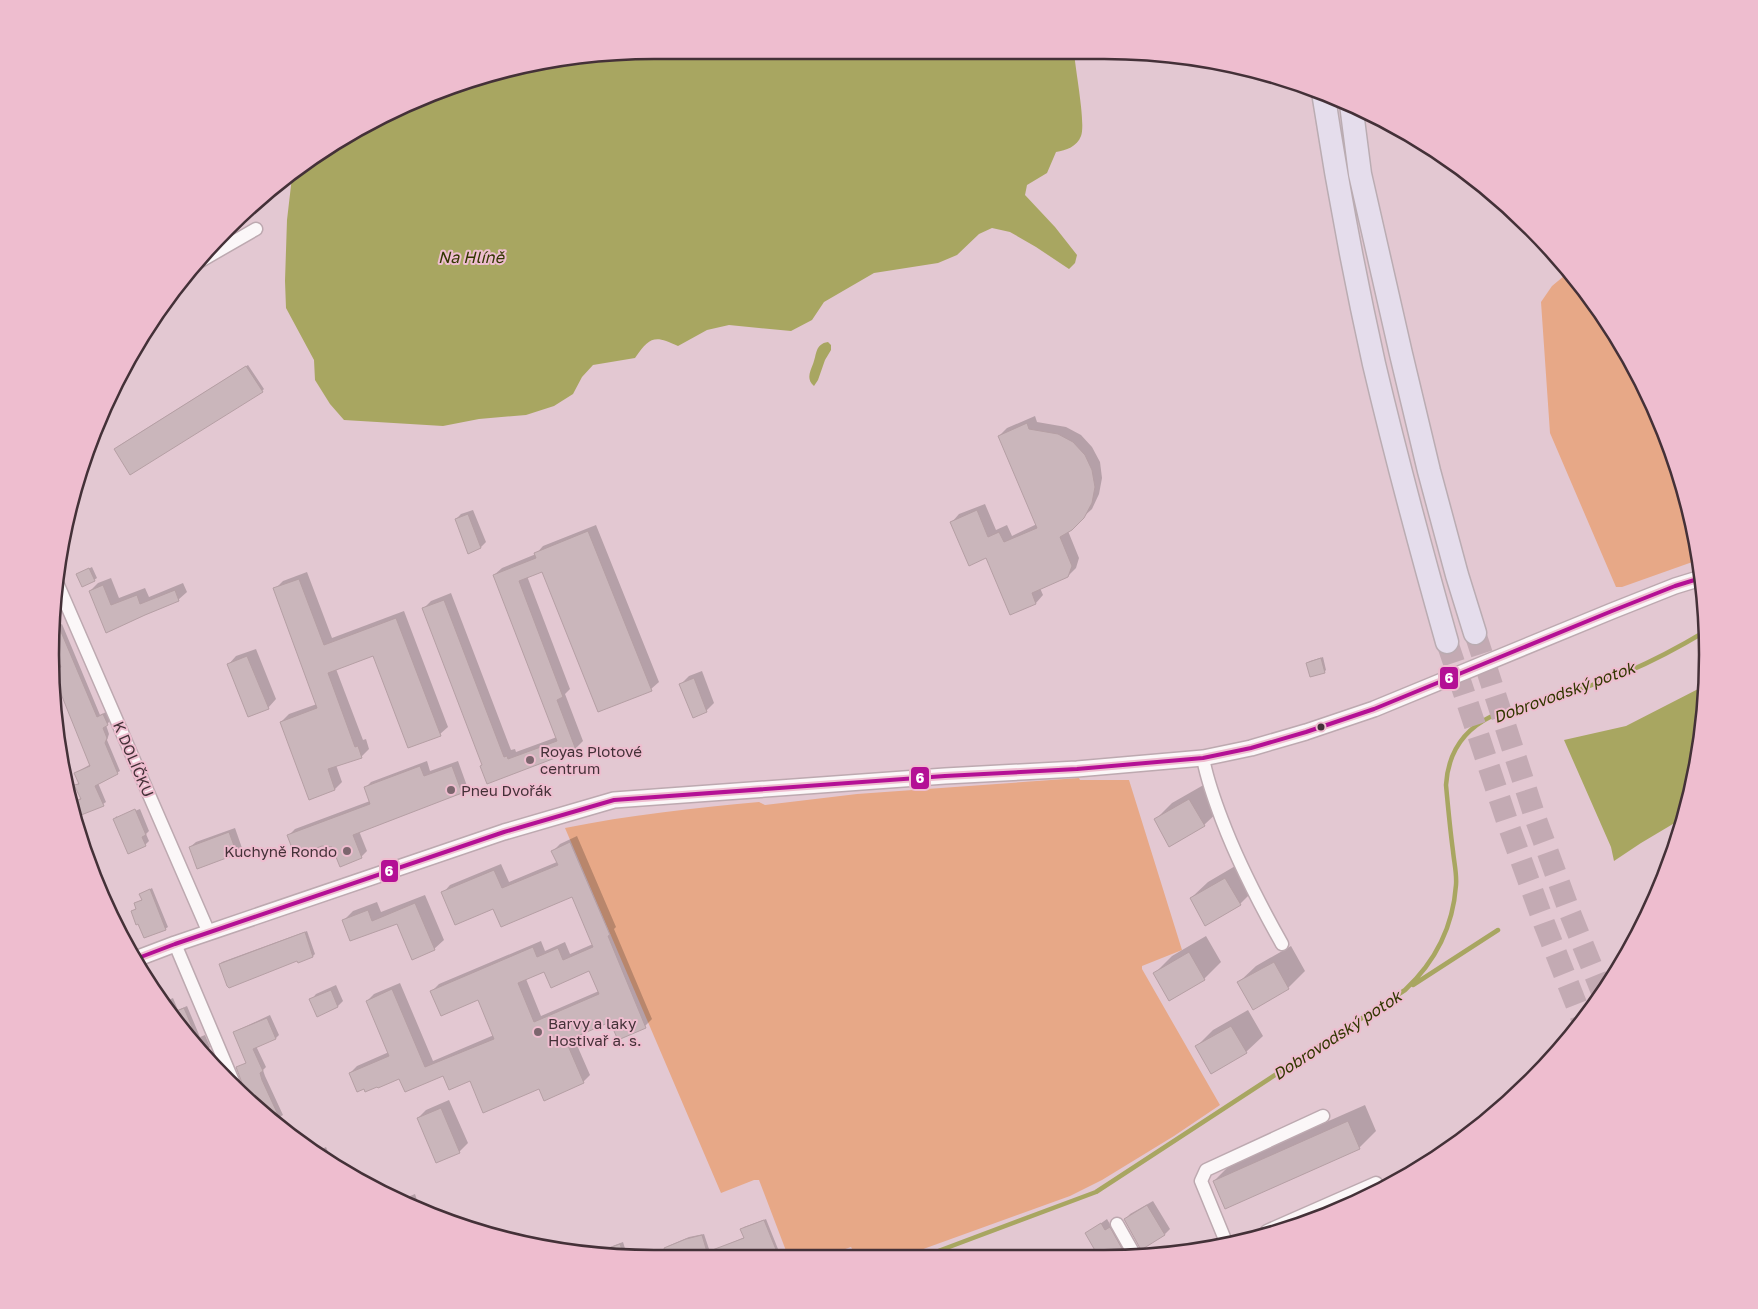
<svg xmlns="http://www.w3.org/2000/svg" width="1758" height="1309" font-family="'Golos Text',sans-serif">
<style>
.green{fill:#e7a887}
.water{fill:#a8a661}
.shadow{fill:#0003;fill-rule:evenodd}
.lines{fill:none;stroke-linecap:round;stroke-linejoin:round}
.stream{stroke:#a8a661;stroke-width:4.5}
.building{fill:#cab6bb;stroke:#b59fa4;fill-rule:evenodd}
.motorway-tunnel{stroke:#c3aab3;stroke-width:22;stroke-dasharray:22 11;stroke-linecap:butt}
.minor-casing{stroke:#bda9b0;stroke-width:15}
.tertiary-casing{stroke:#bda9b0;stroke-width:18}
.motorway-casing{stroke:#baacb2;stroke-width:25}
.minor{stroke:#fbf7f8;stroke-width:12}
.tertiary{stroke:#fbf7f8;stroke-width:15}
.motorway{stroke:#e5ddec;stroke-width:22}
.bus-1-casing{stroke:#eebdcf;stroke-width:8}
.bus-1{stroke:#b41095;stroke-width:4}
.bus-dot{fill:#443138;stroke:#eebdcf;stroke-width:2}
.poi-dot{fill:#7c666e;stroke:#eebdcf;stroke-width:2}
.labels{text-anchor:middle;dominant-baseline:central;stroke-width:4;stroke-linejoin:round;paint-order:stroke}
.poi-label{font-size:15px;fill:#443138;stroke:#eebdcf;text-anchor:start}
.street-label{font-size:15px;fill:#443138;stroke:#eebdcf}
.water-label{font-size:16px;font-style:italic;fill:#323600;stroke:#eebdcf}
.rim{fill:none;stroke:#443138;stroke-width:2.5}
.line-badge{stroke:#eebdcf;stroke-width:2}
.badge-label{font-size:14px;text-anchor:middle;font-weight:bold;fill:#fff}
</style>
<rect width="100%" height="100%" fill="#e3c8d2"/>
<path class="green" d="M1570,271l13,16 63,100 41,111 11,62 -76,27h-6l-66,-154 -9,-131 11,-16z
M1079,778l1,2h49l53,170 -40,16v3l78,136 -46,31 -72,44 -32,16 -166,60h-48l-5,-9 -26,9h-37l-29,-76h-5l-33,13 -156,-365c64,-13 129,-20 194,-26l6,3 92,-11z"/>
<path class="water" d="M655,50l419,1c1,18 12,72 7,85 -4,11 -15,14 -25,16l-9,21 -20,12 -2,10 30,32 22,28 -2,8 -6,6 -33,-22 -26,-15 -18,-4 -13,6 -22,21 -19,8 -64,10 -50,29 -12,18 -21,11 -62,-6 -22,5 -29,16c-23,-11 -28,-10 -43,12l-42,7 -11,12 -9,17 -19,12 -28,9 -47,4 -36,7 -99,-6 -14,-16 -15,-24 -1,-20 -28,-52 -1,-27 2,-61 5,-43 60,-46 146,-60z
M828,342l3,3v5l-6,10 -7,20 -4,6c-8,-7 -4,-14 -1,-22 4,-10 2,-20 15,-22z
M1704,686l-1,48 -20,84 -42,25 -27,18 -3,-14 -47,-107 62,-14z"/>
<path class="shadow" d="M248,365l16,24 -2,2 -145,56z
M1035,416l2,6 29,5 15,8 11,12 8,15 2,16 -3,16 -7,15 -24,22 11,27 -3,10 -8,8 -28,12 3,7 -7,8 -84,-81 7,-8 26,-10 11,26 11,-5 5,11 25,-12 -38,-88 8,-8z
M473,510l13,32 -5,5 -25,-28 5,-5z
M596,525l63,157 -8,7 -109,-119 -15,6 43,113 -5,5 18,47 -8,8 -92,16 -59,-157 7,-7 20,-8 60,157 4,-1 1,3 41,-15 -63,-162 8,-7 34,-14 7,-8z
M92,567l5,11 -3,2 -16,-6z
M307,572l25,66 72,-27 44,116 -8,7 -66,-79 -38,14 27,71 3,-1 3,10 -7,7 -26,9 6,17 -7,7 -54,-67 8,-8 28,-10 -42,-115 8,-8z
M111,578l8,20 26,-10 4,9 34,-14 4,9 -9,8 -72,32 -16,-41 8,-8z
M57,622l1,4 4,-2 38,91 6,-3 4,9 -4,4 3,9 -2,6 13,31 -22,12 8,19 -3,2 -27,12 -3,-14 8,-4 -5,-12 3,-4 -4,-9 16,-9 -38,-94z
M256,649l20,50 -8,9 -40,-43 8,-9z
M1323,657l3,13 -2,2 -17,-9 3,-2z
M702,671l12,32 -8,8 -25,-27 8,-8z
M427,761l3,10 28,-10 9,25 -6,6 -102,39 8,20 -6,6 -28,-11 -45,-10 7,-7 75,-28 -5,-13 6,-6z
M1207,783l14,26 -17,16 -49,-5 17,-17z
M140,809l9,22 -3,3 3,7 -4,4 -31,-26 3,-3v2z
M235,828l7,20 -6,5 -46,-6 6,-5z
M577,836l39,91 -2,2 38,90 -7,7 -34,-6 -38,16 17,39 -7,7 -43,6 -96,-14 -44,3 -50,-4 7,-7 32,-14 -22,-51 7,-7 26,-11 33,78 61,-26 -15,-37 -47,-7 7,-7 102,-43 4,10 20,-9 5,12 23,-10 -21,-49 -78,12 -51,-14 7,-8 51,-21 8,18 48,-20 -4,-11 7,-7zM590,970l9,21 -58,25 -15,-37 19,-8z
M1242,862l15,25 -17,17 -49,-6 17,-16z
M152,888l16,39 -3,2 -33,-18 5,-3 -2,-5 8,-4 -2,-5z
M425,895l19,45 -10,9 -37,-27 -53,-2 9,-9 24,-9 4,10z
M307,931l8,23 -2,2 -14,5 -1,-1 -78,4 2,-2z
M1206,936l15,26 -17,17 -34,20 -15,-26 17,-17z
M1291,946l14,25 -17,17 -49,-6 17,-16z
M336,985l7,16 -5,5 -21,9 -6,-15 5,-6z
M173,998l5,12 9,-4 13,31 5,-2 5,12 -4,4 5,10 -36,-39 -13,-19z
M1248,1010l15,26 -17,16 -49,-6 16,-16z
M270,1015l9,20 -3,3 -20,8 10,21 -3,3 2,6 18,39 -10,6 -19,-14 -17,-39 10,-6 -13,-29 4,-3z
M449,1100l19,43 -9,9 -22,9 -19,-43 8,-8z
M1365,1105l11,26 -17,17 -145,33 17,-17z
M326,1147l7,17 -17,-12z
M415,1194l4,12 -16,-7z
M1364,1196l-29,17 -4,1 7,-7z
M1153,1201l17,28 -5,5 -40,-14 5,-6z
M766,1219l12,30 -2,2 -16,6h-49l-1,-3 -5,3h-45l8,-2 -3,-7 3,-2 21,-9 15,-3 6,18 35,-15 -3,-8 2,-2z
M1107,1219l4,7 4,-3 15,31h-31l-13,-20z
M623,1242l5,16 -28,-3 -1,-2 3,-3z"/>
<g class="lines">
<path class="stream" d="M1413,985l85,-55
M925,1256l171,-64 309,-202c30,-28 48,-63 51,-105 1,-11 -2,-23 -3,-34 -3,-22 -5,-44 -7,-66 2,-32 17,-55 46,-69 45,-14 92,-26 135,-44 28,-12 54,-26 79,-41"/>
</g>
<path class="building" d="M246,366l17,26 -133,83 -16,-26z
M1027,423l2,6 29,5 15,8 12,13 7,15 3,17 -3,16 -8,15 -12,12 -12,7 12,29 -4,11 -36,16 4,11 -26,11 -24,-57 -17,8 -19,-44 27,-12 11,27 11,-5 5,10 33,-14 -39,-92z
M468,514l13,34 -13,6 -13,-35z
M588,531l64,160 -54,21 -56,-140 -23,9 44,116 -6,3 19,50 -89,34 -7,-18 2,-1 -60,-157 22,-8 60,157 3,-1 1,3 49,-18 -64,-166 43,-17 -2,-5z
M89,568l6,13 -13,6 -6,-13z
M299,579l25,66 72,-27 45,118 -33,12 -35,-92 -45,17 27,74 3,-1 4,12 -34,11 7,21 -26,10 -29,-78 37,-14 -44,-120z
M103,585l8,20 26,-10 3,9 35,-14 4,11 -34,14 -39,18 -17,-42z
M56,620l41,97 6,-3 5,11 -5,3 4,10 -2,5 13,31 -23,12 9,20 -28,11 -3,-15 8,-3 -7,-14 5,-1 -5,-11 16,-7 -37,-92v-4l8,-3 -7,-15z
M247,656l22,53 -21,8 -21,-53z
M1321,658l4,15 -15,4 -4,-14z
M694,678l13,34 -14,6 -14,-34z
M420,766l4,10 28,-10 10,27 -109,42 9,23 -22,9 -8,-20 -10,-1 -27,10 -8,-21 83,-31 -6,-17z
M1189,799l16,27 -36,21 -15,-28z
M135,809l11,26 -4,2 4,9 -18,8 -15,-35z
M229,832l8,22 -40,15 -8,-22z
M570,842l40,93 -2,1 38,92 -28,12 -8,-18 -44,19 18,42 -40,18 -5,-12 -56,24 -13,-32 -21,9 -6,-14 -38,16 -6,-13 -21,9 -1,-1 -12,5 -1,-3 -7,3 -8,-19 40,-17 -23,-55 26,-12 33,78 69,-28 -16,-39 -37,16 -11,-25 103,-44 4,10 21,-9 5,12 30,-13 -21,-50 -71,30 -8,-18 -38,16 -14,-33 53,-22 8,18 56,-23 -7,-14zM589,971l10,23 -65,28 -16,-39 26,-11 7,16z
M1225,878l16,27 -36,21 -15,-28z
M150,889l16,41 -22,8 -6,-14 -2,1 -5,-14 5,-2 -2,-6 8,-3 -3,-6z
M415,903l20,47 -23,10 -15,-36 -47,17 -8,-21 26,-10 4,11z
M305,932l8,25 -15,6 -1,-2 -68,27 -2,-2 -8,-22z
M1189,952l16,28 -36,21 -16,-28z
M1274,962l15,27 -36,21 -16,-28z
M331,990l7,17 -21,10 -8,-18z
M184,1008l17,40 -1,1 -25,-27 -6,-8z
M267,1018l9,21 -23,10 10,22 -3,2 2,7 23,50 -33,-26 -7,-16 -2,1 -1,-6 -6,-16 10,-4 -13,-31z
M1231,1026l16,27 -36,21 -16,-28z
M441,1108l19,45 -24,10 -19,-45z
M1348,1121l12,28 -135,60 -12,-28z
M1147,1205l18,30 -24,15 -17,-31z
M764,1220l13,32 -11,5h-99l-3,-9 22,-9 16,-4 5,17 37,-14 -4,-9z
M1101,1223l4,7 5,-3 15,27h-28l-12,-21z
M620,1244l4,11 -6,3 -25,-4z"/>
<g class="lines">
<path class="motorway-tunnel" d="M1475,633l60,184 35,96 32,79
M1447,642l62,185 35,96 38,96"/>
<g class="minor-casing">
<path id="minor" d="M197,263l59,-34
M58,585l151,348
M1203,758c4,22 11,41 19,62 17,45 37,83 60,124
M175,944l60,142
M1117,1224l17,30
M1267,1231l109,-48
M1226,1242l-25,-61 5,-11 117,-54"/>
</g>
<g class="tertiary-casing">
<path id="tertiary" d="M133,960l42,-16 329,-112 110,-32 331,-24 132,-7 126,-11 48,-10 55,-16 68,-23 238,-98 63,-25 26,-8"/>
</g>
<g class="motorway-casing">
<path id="motorway" d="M1323,92c14,91 31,182 51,272 22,93 47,186 73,278
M1351,104l9,70 41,180 28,117 28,104 18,58"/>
</g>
<use href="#minor" class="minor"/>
<use href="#tertiary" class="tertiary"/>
<use href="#motorway" class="motorway"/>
<g class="bus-1-casing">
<path id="bus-1" d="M133,960l42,-16 329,-112 110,-32 331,-24 132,-7 126,-11 48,-10 55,-16 68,-23 238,-98 63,-25 26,-8"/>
</g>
<use href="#bus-1" class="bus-1"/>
</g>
<circle class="bus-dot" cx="1321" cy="727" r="4.5"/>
<g class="poi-dot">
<circle cx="530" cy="760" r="5"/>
<circle cx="451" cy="790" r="5"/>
<circle cx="347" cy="851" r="5"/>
<circle cx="538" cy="1032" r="5"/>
</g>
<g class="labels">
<g class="poi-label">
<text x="540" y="751">Royas Plotové<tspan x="540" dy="17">centrum</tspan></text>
<text x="461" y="790">Pneu Dvořák</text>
<text x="337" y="851" text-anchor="end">Kuchyně Rondo</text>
<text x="548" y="1023">Barvy a laky<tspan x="548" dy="17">Hostivař a. s.</tspan></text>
</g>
<g class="street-label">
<text transform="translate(134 759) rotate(67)">K DOLÍČKU</text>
</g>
<g class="water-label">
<text x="471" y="257">Na Hlíně</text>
<text transform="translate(1564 692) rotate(-20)">Dobrovodský potok</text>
<text transform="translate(1337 1035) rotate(-33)">Dobrovodský potok</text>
</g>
</g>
<path d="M0 0H1758V1309H0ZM654 59H1104A595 595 0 0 1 1699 654V655A595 595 0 0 1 1104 1250H654A595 595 0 0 1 59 655V654A595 595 0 0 1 654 59Z" fill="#eebdcf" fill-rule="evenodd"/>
<path class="rim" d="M654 59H1104A595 595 0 0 1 1699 654V655A595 595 0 0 1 1104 1250H654A595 595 0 0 1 59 655V654A595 595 0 0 1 654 59Z"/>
<g class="line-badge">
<rect x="1439" y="666" width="20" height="24" rx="5" fill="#b41095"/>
<rect x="910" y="766" width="20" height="24" rx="5" fill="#b41095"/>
<rect x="380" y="859" width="19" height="24" rx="5" fill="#b41095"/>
</g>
<g class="badge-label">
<text x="1449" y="683">6</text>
<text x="920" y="783">6</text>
<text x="389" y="876">6</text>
</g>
</svg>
